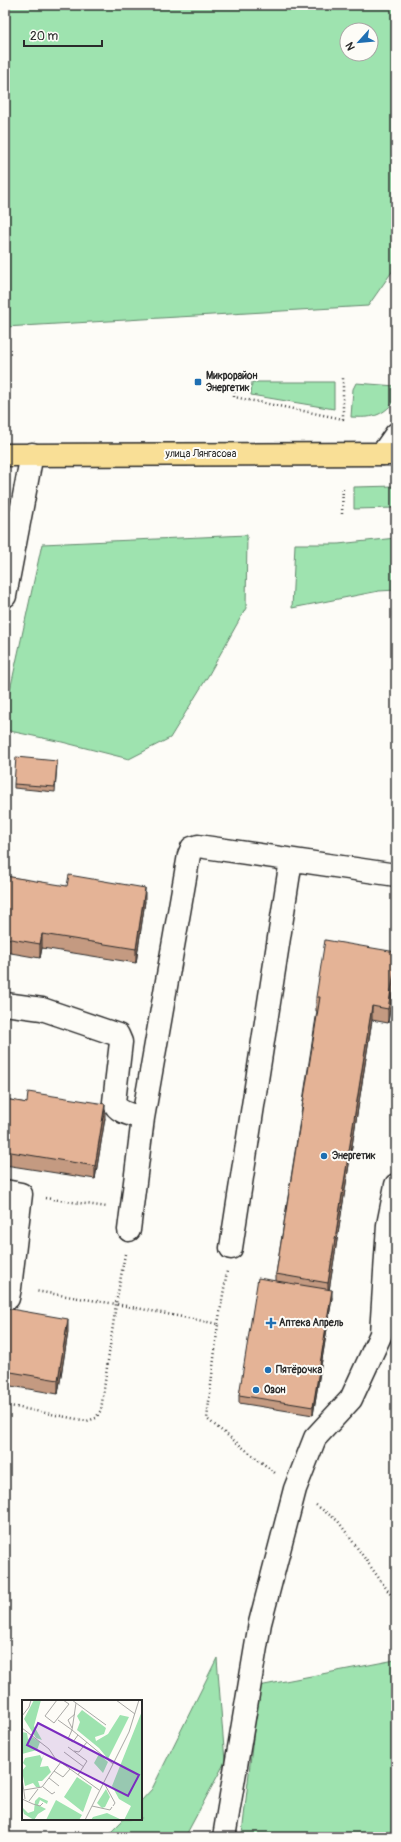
<svg xmlns="http://www.w3.org/2000/svg" width="401" height="1842" font-family="Pangolin,sans-serif">
<style>
.green{fill:#9ee3af;stroke:#64876d;fill-rule:evenodd}
.lines{fill:none;stroke-linecap:round;stroke-linejoin:round}
.minor-casing{stroke:#2b2b2b;stroke-width:25}
.major-casing{stroke:#2b2b2b;stroke-width:25}
.path{stroke:#2b2b2b;stroke-width:2.5;stroke-dasharray:1 3;stroke-linecap:butt}
.minor{stroke:#fdfcf7;stroke-width:22}
.major{stroke:#f9df96;stroke-width:22}
.wall{fill:#c49a81;stroke:#2b2b2b}
.shaded-wall{fill:#a07d69;stroke:#2b2b2b}
.building{fill:#e4b396;stroke:#2b2b2b}
.poi-dot{fill:#1f6fb2;stroke:#fdfcf7;stroke-width:1.5}
.labels{text-anchor:middle;dominant-baseline:central;stroke-width:4;stroke-linejoin:round;paint-order:stroke}
.poi-label{font-size:10px;font-weight:bold;fill:#2b2b2b;stroke:#fdfcf7;text-anchor:start}
.street-label{font-size:10px;fill:#2b2b2b;stroke:#fdfcf7}
.inset-road{fill:none;stroke:#a9a8a5;stroke-width:1}
.view{fill:#7b2cbf;fill-opacity:0.15;stroke:#7b2cbf;stroke-width:2}
.inset-edge{fill:none;stroke:#2b2b2b;stroke-width:2}
</style>
<rect width="100%" height="100%" fill="#fdfcf7"/>
<filter id="ink" filterUnits="userSpaceOnUse"><feTurbulence type="fractalNoise" baseFrequency=".025" numOctaves="2"/><feDisplacementMap in="SourceGraphic" scale="8" xChannelSelector="R" yChannelSelector="G"/><feConvolveMatrix kernelMatrix="1 2 1 2 8 2 1 2 1" color-interpolation-filters="sRGB"/></filter>
<g filter="url(#ink)">
<path class="green" d="M5,5h391v261l-28,40 -363,21zM347,30h24v24h-24z
M252,382h82v27l-83,-14z
M356,383l40,3 -1,15c-14,16 -23,17 -44,16l2,-28z
M396,486v22l-42,1v-22z
M247,535l-1,73 -38,68 -38,62 -41,21 -67,-17 -57,-12v-17l37,-169z
M396,538v52l-17,1 -87,17 3,-64h43z
M217,1658l8,104 -40,75h-79l18,-18h17v-18l11,-12z
M395,1660l1,177h-149l-5,-3 17,-148z"/>
<g class="lines">
<g class="minor-casing">
<path id="minor" d="M382,454l14,-20
M5,596l27,-142
M5,1004l37,5 76,26 3,7 -7,60c3,11 19,13 29,16
M5,1191l16,3 -11,94 -2,10 -3,2
M129,1230l14,-112 46,-263 3,-7 6,-2 198,29
M231,1248l60,-388
M224,1837l36,-214 35,-134 20,-51 36,-39 30,-65 7,-109 8,-40"/>
</g>
<g class="major-casing">
<path id="major" d="M5,455l391,-1"/>
</g>
<path class="path" d="M235,376l-1,21 109,22v-42
M342,514l1,-28
M45,1198l62,9
M125,1254l-9,50 102,20 -11,95 68,54
M218,1324l9,-53
M5,1405l82,16 9,-3 5,-8 15,-106 -81,-13
M316,1505l22,16 58,81"/>
<use href="#minor" class="minor"/>
<use href="#major" class="major"/>
</g>
<path class="wall" d="M57,765l-2,27 -41,-4v-4z
M5,876l140,25 -9,62 -94,-15 -2,10 -35,-6z
M396,952l-8,71 -16,-3 -43,270 3,8 -19,117 -74,-12v-8l37,-114v-7l41,-263h-1v-14z
M5,1099l100,19 -10,61 -90,-14z
M5,1308l63,24 -10,62 -53,-9z"/>
<path class="shaded-wall" d="M145,888v13l-9,62v-14z
M42,934v14l-2,10v-14z
M396,960v14l-8,49v-14z
M372,1006v14l-44,277v-14z
M105,1104v14l-10,61v-13z
M332,1290v8l-19,117v-8z
M68,1319v13l-10,62v-14z"/>
<path class="building" d="M16,757l41,4 -2,26 -41,-3z
M69,875l76,13 -9,61 -94,-15 -2,10 -35,-6v-62l62,10z
M325,940l71,12v8l-8,49 -16,-3 -44,277 -52,-9 44,-277h-4z
M28,1092l77,12 -10,62 -90,-15v-52l22,4z
M258,1278l74,12 -19,117 -74,-12z
M5,1308l63,11 -10,61 -53,-9z"/>
</g>
<g class="poi-dot">
<rect x="194" y="378" width="8" height="8" rx="2"/>
<circle cx="324" cy="1156" r="4"/>
<path d="M269 1317h4v4h4v4h-4v4h-4v-4h-4v-4h4z"/>
<circle cx="268" cy="1370" r="4"/>
<circle cx="256" cy="1390" r="4"/>
</g>
<g class="labels">
<g class="poi-label">
<text x="206" y="376">Микрорайон<tspan x="206" dy="12">Энергетик</tspan></text>
<text x="332" y="1156">Энергетик</text>
<text x="279" y="1323">Аптека Апрель</text>
<text x="276" y="1370">Пятёрочка</text>
<text x="264" y="1390">Озон</text>
</g>
<g class="street-label">
<text x="201" y="454">улица Лянгасова</text>
</g>
</g>
<g transform="translate(22 1700)">
<rect width="120" height="120" fill="#fdfcf7"/>
<path d="M12,0h7l-7,26 8,14 -6,-2 -12,-19zM60,10l24,18 -2,6 -9,3 1,4 12,-7 12,-19 9,2 -21,42 -9,-11 -22,-18 3,-8 -3,-6zM120,11v109h-18l7,-14 -12,-7 -7,-13zM0,32l5,1 1,6 4,-2 8,5 -3,8 -15,4zM22,54l-4,13 8,-1 3,6 -9,9h-4l2,6h-4l-3,-4 -8,3 -3,-15 4,-5 -3,-3 2,-5 15,-3 2,4zM77,54l9,8 -5,11 -9,-10zM55,77l15,10 -9,25 -19,-15zM84,89l4,8 -5,10 -3,1 -5,-5zM17,97l9,4 -1,3 -7,-4 -2,5 8,4 -8,5 -4,6 -10,-6 -2,-7 6,6 6,-2 1,-10zM34,100l26,15 -3,5h-33zM85,113l15,7h-31l2,-3z" fill="#9ee3af"/>
<path class="inset-road" d="M35,0l-12,16 9,7 15,-19 -6,-4M50,0l34,25M94,0l19,14M54,3l-4,27 41,34M0,16l7,-9 2,-7M36,20l14,10 -4,9 5,3 5,-7M0,28l27,21 6,9 44,32M50,28l-4,-8 7,-6M46,47l19,14 -9,14M52,51l5,1 8,-10M42,52l20,15M32,71l9,6 7,-8M0,78l3,21M27,78l10,8M82,83l11,20 -2,3M21,87l9,7 3,-2M2,90l18,-3 19,-25M0,99l11,5 7,2 3,-3M7,101l9,-12M70,106l18,4 2,-3M63,120l44,-88 10,-32"/>
<path class="view" d="M16,23l101,52 -11,21 -101,-51z"/>
<rect width="120" height="120" class="inset-edge"/>
</g>
<rect width="401" height="1842" fill="none" stroke="#fdfcf7" stroke-width="20"/>
<rect x="10" y="10" width="381" height="1822" fill="none" stroke="#2b2b2b" stroke-width="1.5" filter="url(#ink)"/>
<g transform="translate(359 42) rotate(243)"><circle r="19" fill="#fdfcf7" stroke="#a9a8a5"/>
<path d="M0-3L7 15L0 10L-7 15Z" fill="#1f6fb2"/>
<text y="-6" font-size="11" font-weight="bold" text-anchor="middle" fill="#2b2b2b">N</text>
</g>
<path d="M24 40v6h78v-6" fill="none" stroke="#2b2b2b" stroke-width="2"/>
<text x="30" y="40" font-size="12" fill="#2b2b2b" stroke="#fdfcf7" stroke-width="3" paint-order="stroke">20 m</text>
</svg>
